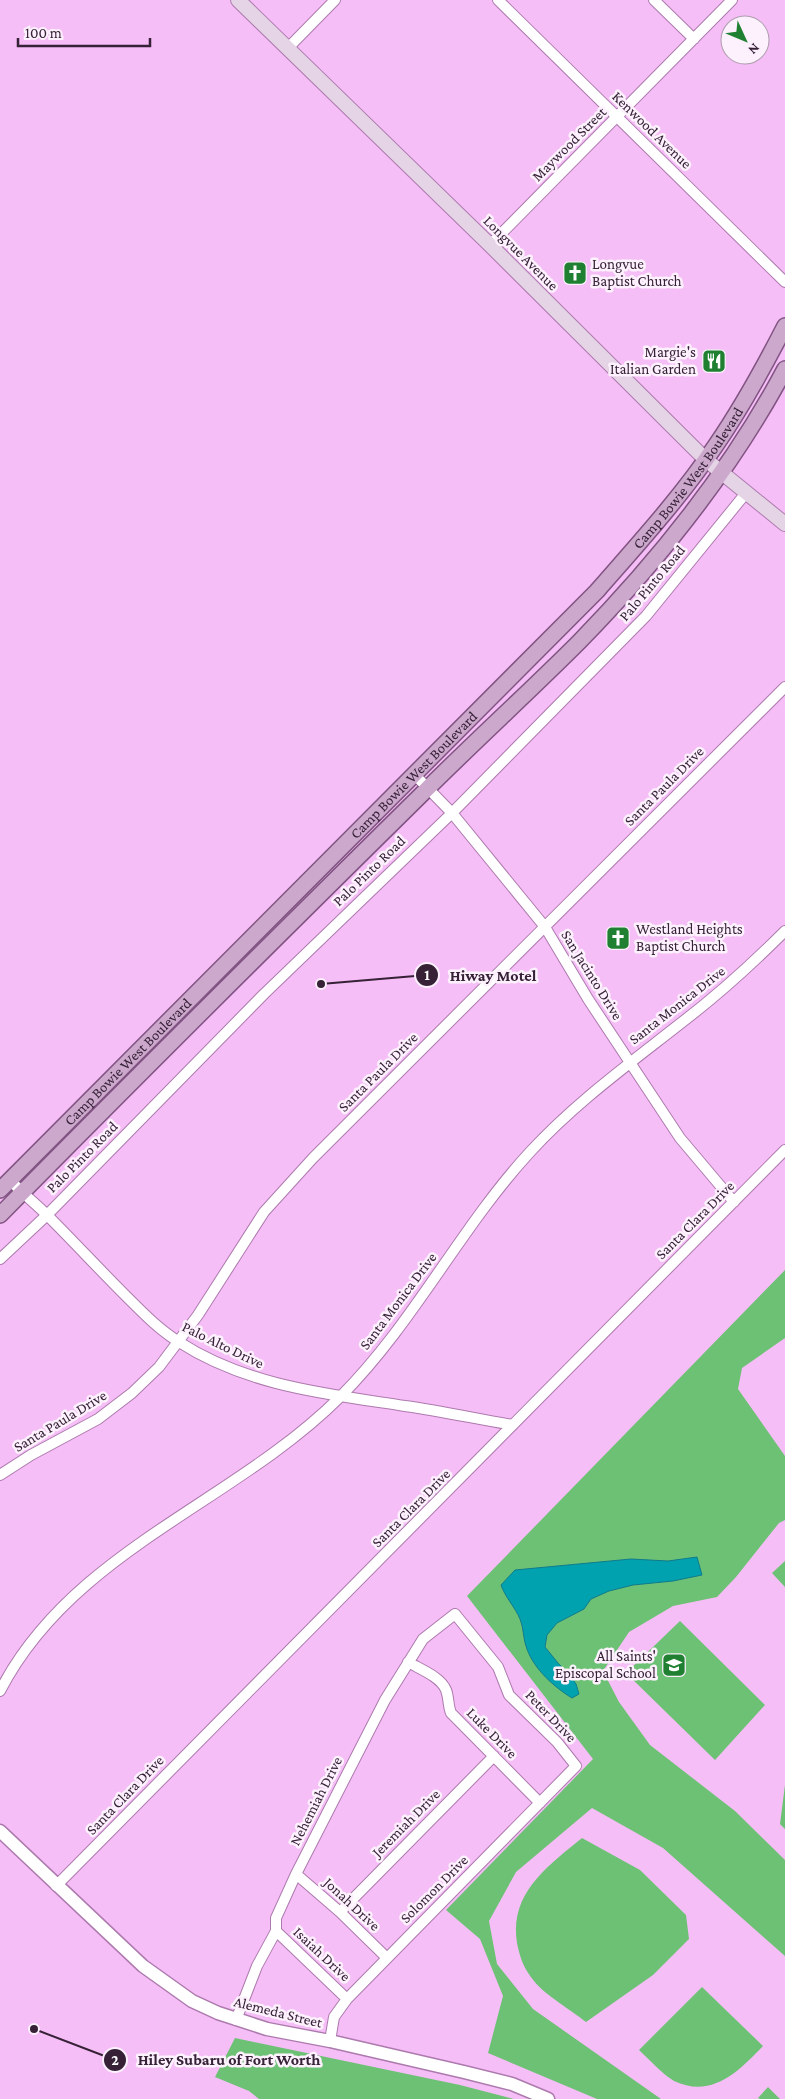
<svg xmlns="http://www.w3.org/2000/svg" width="785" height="2099" font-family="'Crimson Pro',serif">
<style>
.green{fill:#6dc175}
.water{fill:#01a2b0;stroke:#117b8c}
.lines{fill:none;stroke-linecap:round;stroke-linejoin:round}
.minor-casing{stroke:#ad7aae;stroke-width:12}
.tertiary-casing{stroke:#ad7aae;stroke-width:15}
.secondary-casing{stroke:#ad7aae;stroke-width:16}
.primary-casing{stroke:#815382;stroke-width:18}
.minor{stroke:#fff;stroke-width:10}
.tertiary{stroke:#fff;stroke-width:12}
.secondary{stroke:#e5d4e6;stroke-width:14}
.primary{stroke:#cba8cc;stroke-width:15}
.labels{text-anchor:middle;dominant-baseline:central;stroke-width:5;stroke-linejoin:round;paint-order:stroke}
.street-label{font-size:15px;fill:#362137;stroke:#fcf1fc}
.poi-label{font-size:15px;fill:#362137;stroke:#fcf1fc;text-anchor:start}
.leader{fill:none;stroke:#362137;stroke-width:2}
.callout-dot{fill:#362137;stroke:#fcf1fc;stroke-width:2}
.mark-label{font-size:15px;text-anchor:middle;font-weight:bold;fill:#fff}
.callout-label{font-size:16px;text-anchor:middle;font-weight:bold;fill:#362137;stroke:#fcf1fc;stroke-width:5;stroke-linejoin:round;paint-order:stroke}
</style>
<rect width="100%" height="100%" fill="#f5bef6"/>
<path class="green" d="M785,1270v68l-43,30 -4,21 47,67v64l-6,3 -43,54 -19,20 -44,9 -44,26 -26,39 16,31 31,43 85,66 50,49v96l-122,-108 -71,-40 -76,64 -27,49 8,43 36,45 128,90h-64l-109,-46 15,-57 -23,-57 -34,-29 147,-151 -126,-163z
M785,1561v26l-13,-14z
M680,1621l85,84 -50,55 -89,-87z
M785,1785v44l-5,-5z
M582,1838l58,32 46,45 3,24 -36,36 -67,47c-15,-12 -41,-27 -52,-41 -10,-12 -14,-23 -17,-38 -8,-50 31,-77 65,-105z
M702,1987l61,59c-24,25 -51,53 -89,35 -13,-8 -24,-21 -35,-31z
M235,2038l225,47 54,14h-255l-10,-8 -34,-14z
M768,2087l12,12h-20l-2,-1z"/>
<path class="water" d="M697,1557l5,18 -29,6 -40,4 -24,6 -18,8 -7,10 -27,14 -10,12 -2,12 13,16 12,12 6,9 3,10 -7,4c-18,-11 -38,-29 -45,-49 -4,-9 -3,-21 -7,-30 -5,-12 -15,-22 -19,-34l14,-15 116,-11 37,2z"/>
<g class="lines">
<g class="minor-casing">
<path id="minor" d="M498,0l287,282
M654,0l40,39
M287,49l48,-49
M490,245l242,-245
M414,774l38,39 93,114 43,72 92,139 54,64
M10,1180c12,13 26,24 38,36 26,26 51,53 77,79 16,16 33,34 54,47 68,44 148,52 226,64 36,5 72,13 108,19
M0,1259l47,-44 217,-221 188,-181 194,-197 100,-123
M0,1475l31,-20 67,-36 34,-26 27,-26 39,-52 66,-103 49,-54 472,-471
M408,1662c12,7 33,15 38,28 3,8 2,16 5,23l89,90
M0,1691c72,-140 234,-188 340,-294 74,-74 120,-169 190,-245 45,-49 99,-88 151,-129 37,-28 71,-59 104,-92
M296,1874l44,38 47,46
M56,1886l729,-736
M340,1912l154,-156
M276,1931l71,68
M236,2020l21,-54 19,-35v-13l20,-44 89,-174 38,-61 32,-25 43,53 11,28 48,47 19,24 -229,233 -13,18 -4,24"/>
</g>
<g class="tertiary-casing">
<path id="tertiary" d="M0,1831l143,135 49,35 26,12 49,16 63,12 134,31 48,12 36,15"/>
</g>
<g class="secondary-casing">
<path id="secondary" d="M238,0l252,245 215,214 80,65"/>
</g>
<g class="primary-casing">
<g id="primary">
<path id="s1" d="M0,1190l597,-599c41,-47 84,-94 119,-146 26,-38 48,-78 69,-119"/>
<path d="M0,1215c140,-142 282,-283 424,-423 51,-51 104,-99 155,-150 79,-81 153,-173 206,-273"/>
</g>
</g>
<use href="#minor" class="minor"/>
<use href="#tertiary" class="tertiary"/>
<use href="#secondary" class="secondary"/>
<use href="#primary" class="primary"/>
</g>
<defs>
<g id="church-square" transform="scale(1.25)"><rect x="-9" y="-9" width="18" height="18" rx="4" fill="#208032" stroke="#fcf1fc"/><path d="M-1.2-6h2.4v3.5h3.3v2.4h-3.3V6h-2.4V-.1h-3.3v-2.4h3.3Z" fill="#fff"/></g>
<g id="restaurant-square" transform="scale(1.25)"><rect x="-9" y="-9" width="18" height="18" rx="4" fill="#208032" stroke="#fcf1fc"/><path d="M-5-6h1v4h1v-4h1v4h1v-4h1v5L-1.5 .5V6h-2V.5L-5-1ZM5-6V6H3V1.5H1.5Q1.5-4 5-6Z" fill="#fff"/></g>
<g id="school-square" transform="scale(1.25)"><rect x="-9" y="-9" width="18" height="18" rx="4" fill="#208032" stroke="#fcf1fc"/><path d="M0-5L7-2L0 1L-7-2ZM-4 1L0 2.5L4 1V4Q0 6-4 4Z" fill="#fff"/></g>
</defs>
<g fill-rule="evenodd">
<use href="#church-square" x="575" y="273"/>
<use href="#restaurant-square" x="714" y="361"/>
<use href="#church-square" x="618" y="938"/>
<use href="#school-square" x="674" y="1665"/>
</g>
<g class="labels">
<g class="street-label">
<text transform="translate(652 130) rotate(44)">Kenwood Avenue</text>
<text transform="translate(569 144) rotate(-45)">Maywood Street</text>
<text transform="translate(521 253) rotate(45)">Longvue Avenue</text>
<text stroke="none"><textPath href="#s1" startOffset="991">Camp Bowie West Boulevard</textPath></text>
<text transform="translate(652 583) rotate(-50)">Palo Pinto Road</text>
<text stroke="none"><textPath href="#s1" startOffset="586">Camp Bowie West Boulevard</textPath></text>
<text transform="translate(664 786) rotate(-45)">Santa Paula Drive</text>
<text transform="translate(369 871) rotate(-44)">Palo Pinto Road</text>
<text transform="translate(592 975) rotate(58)">San Jacinto Drive</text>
<text transform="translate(677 1005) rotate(-38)">Santa Monica Drive</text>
<text stroke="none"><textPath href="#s1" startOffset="181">Camp Bowie West Boulevard</textPath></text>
<text transform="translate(378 1072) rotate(-45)">Santa Paula Drive</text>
<text transform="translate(82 1157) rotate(-45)">Palo Pinto Road</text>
<text transform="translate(695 1220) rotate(-45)">Santa Clara Drive</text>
<text transform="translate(398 1301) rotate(-53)">Santa Monica Drive</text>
<text transform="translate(223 1345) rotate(26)">Palo Alto Drive</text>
<text transform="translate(60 1421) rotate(-31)">Santa Paula Drive</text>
<text transform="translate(411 1508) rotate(-45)">Santa Clara Drive</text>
<text transform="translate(551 1716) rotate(46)">Peter Drive</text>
<text transform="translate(492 1733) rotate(45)">Luke Drive</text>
<text transform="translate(125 1795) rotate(-46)">Santa Clara Drive</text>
<text transform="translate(316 1801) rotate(-63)">Nehemiah Drive</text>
<text transform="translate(406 1823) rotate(-45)">Jeremiah Drive</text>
<text transform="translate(434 1889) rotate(-45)">Solomon Drive</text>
<text transform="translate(352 1904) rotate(43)">Jonah Drive</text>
<text transform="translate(322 1954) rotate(43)">Isaiah Drive</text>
<text transform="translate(278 2012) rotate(14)">Alemeda Street</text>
</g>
<g class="poi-label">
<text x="592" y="264">Longvue<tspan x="592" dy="17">Baptist Church</tspan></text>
<text x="696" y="352" text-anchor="end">Margie's<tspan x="696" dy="17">Italian Garden</tspan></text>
<text x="636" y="929">Westland Heights<tspan x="636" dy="17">Baptist Church</tspan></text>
<text x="656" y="1656" text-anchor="end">All Saints'<tspan x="656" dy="17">Episcopal School</tspan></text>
</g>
</g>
<path class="leader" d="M321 984L427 975M34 2029L115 2060"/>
<g class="callout-dot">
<circle cx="321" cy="984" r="5"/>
<circle cx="34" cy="2029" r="5"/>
<circle cx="427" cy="975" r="12"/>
<circle cx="115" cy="2060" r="12"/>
</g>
<g class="mark-label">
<text x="427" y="980">1</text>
<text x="115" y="2065">2</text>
</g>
<g class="callout-label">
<text x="493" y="981">Hiway Motel</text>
<text x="229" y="2065">Hiley Subaru of Fort Worth</text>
</g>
<g transform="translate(745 40) rotate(134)"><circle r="24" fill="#fcf1fc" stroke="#ad9ead"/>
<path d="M0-4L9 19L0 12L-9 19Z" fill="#208032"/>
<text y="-8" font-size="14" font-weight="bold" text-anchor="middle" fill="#362137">N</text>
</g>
<path d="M18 38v8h132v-8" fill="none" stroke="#362137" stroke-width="2.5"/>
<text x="25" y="38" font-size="15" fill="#362137" stroke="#fcf1fc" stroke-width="4" paint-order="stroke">100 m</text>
</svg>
